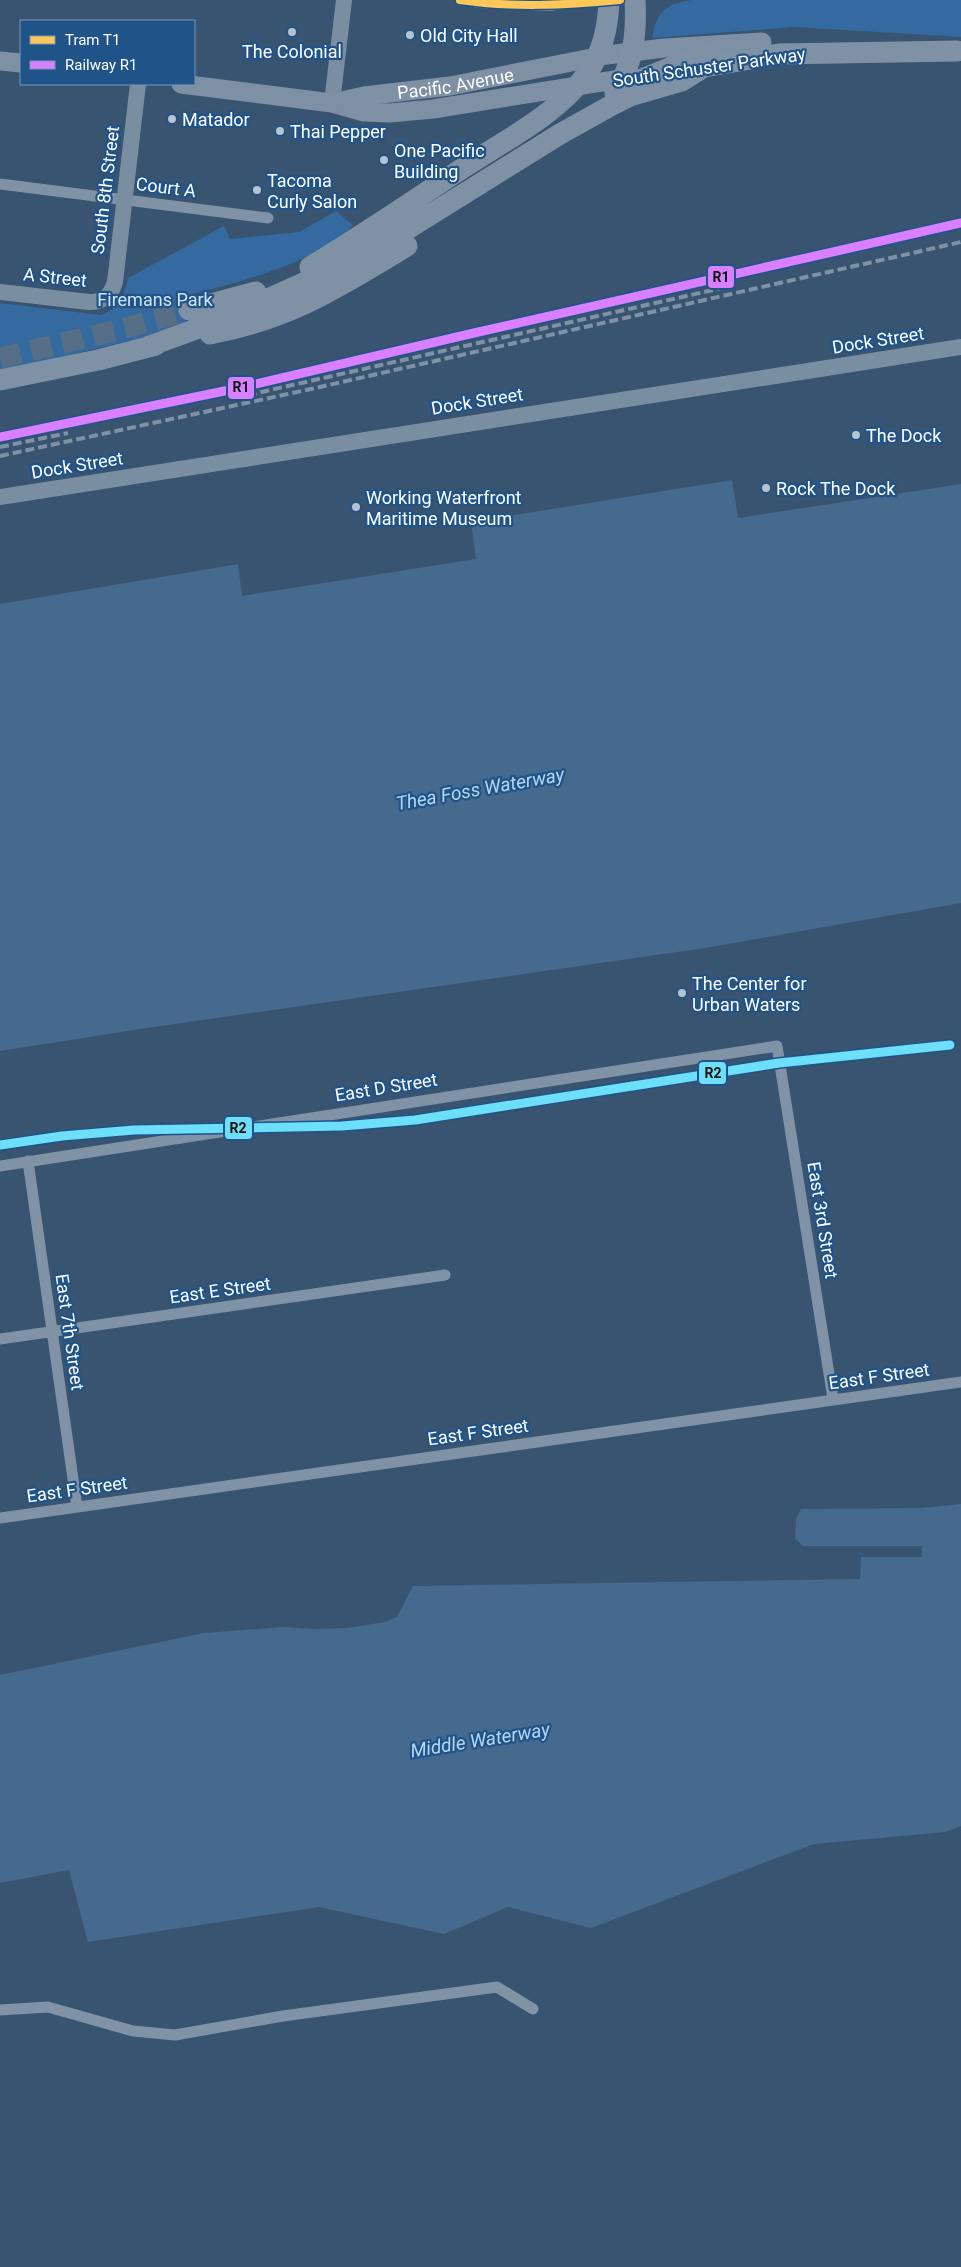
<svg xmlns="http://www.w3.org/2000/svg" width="961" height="2267" font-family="Roboto,sans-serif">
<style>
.green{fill:#346a9f}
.water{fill:#456a8e}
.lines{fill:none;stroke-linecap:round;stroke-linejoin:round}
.highway-tunnel{stroke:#566e86;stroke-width:21;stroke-dasharray:21 11;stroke-linecap:butt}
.street{stroke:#7f92a6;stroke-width:11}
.secondary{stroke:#7a8ea1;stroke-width:16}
.primary{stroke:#7e90a4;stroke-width:19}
.highway{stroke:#7f92a5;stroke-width:21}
.rail{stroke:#7f92a5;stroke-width:4;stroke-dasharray:9 4;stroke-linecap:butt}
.rail-1-casing{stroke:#205489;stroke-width:12}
.rail-2-casing{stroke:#205489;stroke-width:12}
.rail-1{stroke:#d880ff;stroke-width:9}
.rail-2{stroke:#6ddff8;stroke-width:9}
.tram-1-casing{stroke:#205489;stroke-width:11}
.tram-1{stroke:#fdc75a;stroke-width:8}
.poi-dot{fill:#b9c3cd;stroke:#205489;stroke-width:2}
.labels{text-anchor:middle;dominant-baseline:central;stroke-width:4.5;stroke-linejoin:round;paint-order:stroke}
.poi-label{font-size:18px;fill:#fff;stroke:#205489;text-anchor:start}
.street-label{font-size:18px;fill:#fff;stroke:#205489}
.park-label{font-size:18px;fill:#cfe4f8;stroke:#205489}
.water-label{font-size:19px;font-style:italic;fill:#b6d6f2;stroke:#205489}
.line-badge{stroke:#205489;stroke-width:2}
.pale-badge-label{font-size:14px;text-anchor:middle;font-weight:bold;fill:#111}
</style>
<rect width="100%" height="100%" fill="#385471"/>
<path class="green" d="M692,0h269v37l-166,-10 -143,11c5,-27 13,-34 40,-38z
M336,211l17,14c-7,7 -15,15 -23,20 -44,25 -94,38 -142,50l-3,32 -185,45v-69l101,12c18,-7 23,-20 27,-37l96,-52 6,13 69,-7z"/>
<path class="water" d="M732,480l6,38 223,-34v419l-256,45 -558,80 -147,23v-447l238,-40 4,32 234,-37 -5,-37z
M961,1504v322l-16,6 -131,12 -223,84 -83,-21 -64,27 -125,-27 -231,35 -19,-72 -69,13v-208l204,-42 80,-6 28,2 35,-1 38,-6 12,-5 16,-31 447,-7 1,-22h61v-11h-119l-8,-7 1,-20 5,-10 120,-1z"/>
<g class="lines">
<path class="highway-tunnel" d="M0,358l126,-30 63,-18"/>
<path class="street" d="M0,184l268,34
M28,1161l49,346
M0,1166l777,-120 56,353
M0,1339l445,-64
M0,1518l961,-136
M0,2010l48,-3 85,24 42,4 108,-19 214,-29 36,22"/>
<path class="secondary" d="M477,0l73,3 18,-3
M332,103l12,-103
M0,292l89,10c14,0 22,-6 26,-20l23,-198
M0,497l961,-150"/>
<g class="primary">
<path d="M0,61l21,2"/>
<path d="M181,84l151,19 32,9 26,1 43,-4 200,-32"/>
<path id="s1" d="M333,103l31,-7 86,-10 157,-31 57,-7 98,-6"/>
</g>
<path class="highway" d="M627,85l50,-20 33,-11
M615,93c18,-29 22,-59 20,-93
M310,267c53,-32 104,-67 156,-101 41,-27 90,-51 120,-91 17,-23 22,-48 23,-75
M189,310l67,-18
M210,334c80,-15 129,-47 197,-88
M144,348l80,-29 99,-45 62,-31 175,-109 52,-29 18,-9 52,-15 22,-14 75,-13 178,-3
M0,380l98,-20 58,-15"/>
<path class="rail" d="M235,398l500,-113
M0,437l239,-49 235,-55 487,-110
M0,447l68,-14
M0,456l311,-67 650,-147
M0,1145l62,-9 72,-6 208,-4 73,-6 364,-57 171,-18"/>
<g class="rail-1-casing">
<path id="rail-1" d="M0,437l239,-49 235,-55 487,-110"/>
</g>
<g class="rail-2-casing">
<path id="rail-2" d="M0,1145l62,-9 72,-6 208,-4 73,-6 364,-57 171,-18"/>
</g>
<use href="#rail-1" class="rail-1"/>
<use href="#rail-2" class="rail-2"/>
<g class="tram-1-casing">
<path id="tram-1" d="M460,0c54,8 106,5 160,0"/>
</g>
<use href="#tram-1" class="tram-1"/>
</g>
<g class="poi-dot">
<circle cx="292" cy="32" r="5"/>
<circle cx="410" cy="35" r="5"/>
<circle cx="172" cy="119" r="5"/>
<circle cx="280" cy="131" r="5"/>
<circle cx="384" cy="160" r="5"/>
<circle cx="257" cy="190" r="5"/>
<circle cx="856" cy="435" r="5"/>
<circle cx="766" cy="488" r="5"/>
<circle cx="356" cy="507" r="5"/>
<circle cx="682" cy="993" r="5"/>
</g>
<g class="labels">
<g class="poi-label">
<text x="420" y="35">Old City Hall</text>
<text x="292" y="51" text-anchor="middle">The Colonial</text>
<text x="182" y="119">Matador</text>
<text x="290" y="131">Thai Pepper</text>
<text x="394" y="150">One Pacific<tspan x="394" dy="21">Building</tspan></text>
<text x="267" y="180">Tacoma<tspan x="267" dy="21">Curly Salon</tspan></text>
<text x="866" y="435">The Dock</text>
<text x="776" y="488">Rock The Dock</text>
<text x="366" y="497">Working Waterfront<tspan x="366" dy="21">Maritime Museum</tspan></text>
<text x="692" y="983">The Center for<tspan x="692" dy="21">Urban Waters</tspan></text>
</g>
<g class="street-label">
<text transform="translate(709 67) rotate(-8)">South Schuster Parkway</text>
<text stroke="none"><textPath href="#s1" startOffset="124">Pacific Avenue</textPath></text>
<text transform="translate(166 187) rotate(7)">Court A</text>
<text transform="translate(105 190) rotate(-83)">South 8th Street</text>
<text transform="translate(55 277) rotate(6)">A Street</text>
<text transform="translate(878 340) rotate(-9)">Dock Street</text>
<text transform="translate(477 401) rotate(-9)">Dock Street</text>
<text transform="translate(77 465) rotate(-9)">Dock Street</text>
<text transform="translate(386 1087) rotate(-9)">East D Street</text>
<text transform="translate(823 1220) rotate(81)">East 3rd Street</text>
<text transform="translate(220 1290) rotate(-8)">East E Street</text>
<text transform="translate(70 1332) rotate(82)">East 7th Street</text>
<text transform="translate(879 1376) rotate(-8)">East F Street</text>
<text transform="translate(478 1432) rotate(-8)">East F Street</text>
<text transform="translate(77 1489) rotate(-8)">East F Street</text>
</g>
<g class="park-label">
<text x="155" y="299">Firemans Park</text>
</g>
<g class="water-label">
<text transform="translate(480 789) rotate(-10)">Thea Foss Waterway</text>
<text transform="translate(480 1740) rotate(-9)">Middle Waterway</text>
</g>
</g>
<g class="line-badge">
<rect x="707" y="265" width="28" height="24" rx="5" fill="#d880ff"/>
<rect x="227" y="376" width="28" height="24" rx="5" fill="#d880ff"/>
<rect x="698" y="1061" width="29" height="24" rx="5" fill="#6ddff8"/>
<rect x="224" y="1116" width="29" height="24" rx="5" fill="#6ddff8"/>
</g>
<g class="pale-badge-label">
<text x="721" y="282">R1</text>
<text x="241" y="392">R1</text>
<text x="713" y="1078">R2</text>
<text x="238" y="1133">R2</text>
</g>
<rect x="20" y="20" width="175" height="65" fill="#205489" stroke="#7998b8"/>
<rect x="30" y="36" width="25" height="8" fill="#fdc75a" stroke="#7998b8"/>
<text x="65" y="45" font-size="15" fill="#ffffff">Tram T1</text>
<rect x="30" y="61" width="25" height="8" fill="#d880ff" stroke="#7998b8"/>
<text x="65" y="70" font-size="15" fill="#ffffff">Railway R1</text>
</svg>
